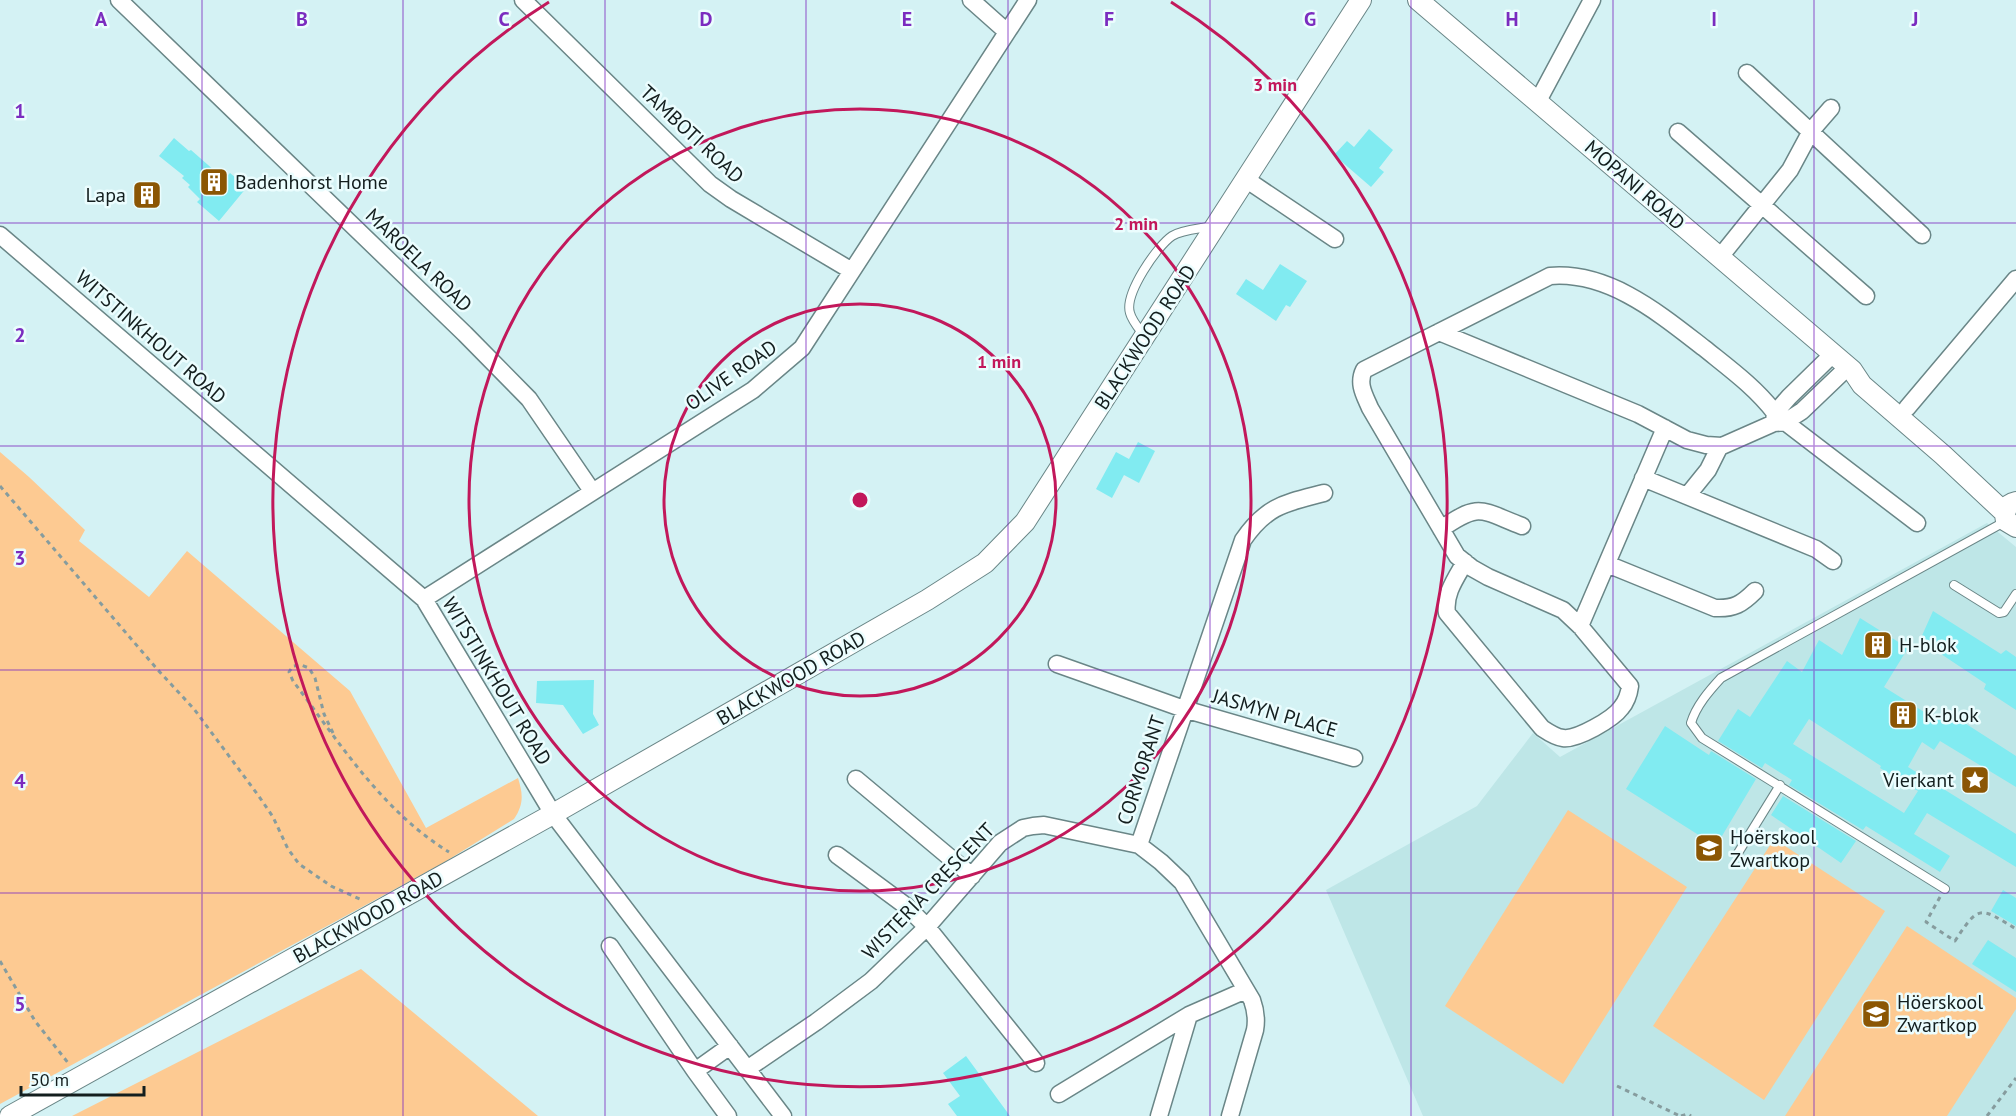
<svg xmlns="http://www.w3.org/2000/svg" width="2016" height="1116" font-family="'PT Sans',sans-serif">
<style>
.built{fill:#bee6e7}
.green{fill:#fdca92}
.building{fill:#81ebf1;fill-rule:evenodd}
.lines{fill:none;stroke-linecap:round;stroke-linejoin:round}
.service-casing{stroke:#6a8687;stroke-width:10}
.minor-casing{stroke:#6a8687;stroke-width:19}
.tertiary-casing{stroke:#6a8687;stroke-width:22}
.path{stroke:#869c9e;stroke-width:3;stroke-dasharray:4.5 4.5;stroke-linecap:butt}
.service{stroke:#fff;stroke-width:8}
.minor{stroke:#fff;stroke-width:16}
.tertiary{stroke:#fff;stroke-width:20}
.grid{fill:none;stroke:#7b2cbf;stroke-width:1.5;stroke-opacity:0.55}
.ring{fill:none;stroke:#c2185b;stroke-width:3}
.labels{text-anchor:middle;dominant-baseline:central;stroke-width:5;stroke-linejoin:round;paint-order:stroke}
.street-label{font-size:20px;fill:#131e1e;stroke:#ebfdfe}
.poi-label{font-size:20px;fill:#131e1e;stroke:#ebfdfe;text-anchor:start}
.grid-label{font-size:20px;text-anchor:middle;font-weight:bold;fill:#7b2cbf;stroke:#ebfdfe;stroke-width:5;stroke-linejoin:round;paint-order:stroke}
.centre{fill:#c2185b;stroke:#ebfdfe;stroke-width:3}
.ring-label{font-size:18px;text-anchor:middle;font-weight:bold;fill:#c2185b;stroke:#ebfdfe;stroke-width:5;stroke-linejoin:round;paint-order:stroke}
</style>
<rect width="100%" height="100%" fill="#d4f2f4"/>
<path class="built" d="M1987,523l29,24v569h-593l-97,-226 151,-84 56,-73 27,24z"/>
<path class="green" d="M0,452l29,25 56,53 -6,11 70,56 38,-46 163,140 76,137 92,-50c5,16 6,26 -4,41l-71,44 -443,241z
M1568,810l119,77 -124,197 -118,-78z
M1774,839l111,72 -121,189 -111,-74z
M1907,926l109,72v11l-69,107h-162z
M361,969l177,147h-466z"/>
<path class="building" d="M1369,129l24,21 -14,18 5,4 -13,15 -37,-32 13,-14 7,6z
M174,138l15,13 2,-1 33,29 6,-6 17,14 -28,34 -22,-19 3,-3 -12,-12 2,-2 -8,-7 2,-2 -25,-20z
M148,182l12,12 -13,14 -12,-12z
M1280,264l27,17 -17,26 -4,-2 -10,16 -40,-27 10,-15 17,11z
M1138,442l17,9 -16,32 -15,-8 -12,23 -16,-9 20,-37 13,7z
M1933,611l68,43 5,-4 10,7v53l-32,-21 2,-5 -66,-44z
M1860,618l48,30 -24,39 53,33 9,-9 70,45v31l-76,-46 -6,9 -12,-8 -14,25 108,67v33l-89,-54 -13,21 36,22 -10,16 -74,-46 -3,4 -74,-45 3,-5 -27,-17 -3,5 -44,-27 20,-32 12,8 37,-56 15,11 17,-32 23,15zM1809,719l72,47 -1,2 38,23 -14,22 -111,-69z
M594,680l-1,34 6,11 -16,9 -20,-29 -27,-2 1,-22z
M1665,726l44,29 2,-4 45,28 -40,67 -90,-57z
M1783,796l73,45 -15,22 -70,-48z
M2003,890l13,8v28l-25,-15z
M1988,940l28,18v34l-44,-28z
M966,1056l44,60h-53l-9,-12 12,-8 -17,-23z"/>
<g class="lines">
<g class="service-casing">
<path id="service" d="M1145,337c-5,-7 -13,-16 -15,-24 -6,-19 27,-67 42,-77 11,-7 28,-7 41,-10
M1954,585l45,28 5,-1 12,-18
M1738,853l42,-68
M1945,889l-243,-151 -11,-15c5,-17 18,-32 30,-45l285,-157"/>
</g>
<g class="minor-casing">
<path id="minor" d="M119,0l346,334 64,65 63,92
M523,0l187,184 21,15 121,72
M971,0l36,32
M1747,73l175,162
M1538,101l54,-101
M1678,132l188,164
M1247,180l88,59
M0,235l424,364 129,215 230,302
M1720,257l70,-87 21,-39 20,-23
M1439,332l199,82 49,26 19,5 16,1 52,-23 11,-1 17,-11 46,-44
M1907,408l109,-129
M1774,422l1,-9 14,-16 44,-43
M1785,422l132,101
M1643,478l173,71 17,12
M1687,496l21,-26 12,-24
M1441,529c39,-27 39,-19 81,-3
M1465,562c-9,16 -21,32 -18,51l95,115c6,4 13,9 21,10 14,2 50,-19 58,-30 6,-7 8,-14 9,-22l-50,-60 -17,-16 -75,-33 -16,-9 -15,-12 -87,-148c-5,-12 -13,-24 -6,-38l186,-94c59,-5 110,38 154,72 26,21 51,39 71,65
M1607,564l108,44c19,1 27,-4 40,-17
M424,599l329,-209 49,-42 226,-348
M1580,626l85,-198
M1057,664l127,45 170,49
M856,779l116,97
M1139,845l104,-305c24,-35 43,-37 81,-47
M837,855l69,51 21,21 109,136
M610,946l85,125
M747,1069l69,-47 55,-41 56,-54 73,-84 23,-15 10,-2 11,-1 95,20 22,17 21,20 70,118c4,11 5,19 3,30l-25,86
M1059,1094l130,-79 57,-25
M728,1116l-33,-45 35,-25
M1159,1116l30,-101"/>
</g>
<g class="tertiary-casing">
<path id="tertiary" d="M1418,0l434,370 10,15 81,70 62,58
M2016,502c-10,2 -12,10 -10,19l10,6
M10,1116l543,-302 374,-214 58,-37 40,-41 336,-522"/>
</g>
<path class="path" d="M0,486l157,183 37,40 64,86 15,22 15,32 11,15 32,22 31,14
M333,733l-9,-19 -9,-36 -6,-10 -8,-3 -8,1 -4,6 4,9c46,61 89,130 156,171
M1940,897l-14,25 29,19c24,-37 25,-34 61,-12
M0,961l35,60 34,43
M1617,1086l63,30
M1681,1116l7,-2 3,2
M1987,1116l29,-38"/>
<use href="#service" class="service"/>
<use href="#minor" class="minor"/>
<use href="#tertiary" class="tertiary"/>
</g>
<path class="grid" d="M202,0v1116M403,0v1116M605,0v1116M806,0v1116M1008,0v1116M1210,0v1116M1411,0v1116M1613,0v1116M1814,0v1116M0,223h2016M0,446h2016M0,670h2016M0,893h2016"/>
<g class="ring">
<circle cx="860" cy="500" r="196"/>
<circle cx="860" cy="500" r="391"/>
<path d="M1171 2A587 587 0 1 1 549 2"/>
</g>
<defs>
<g id="building-square" transform="scale(1.5)"><rect x="-9" y="-9" width="18" height="18" rx="4" fill="#8b5604" stroke="#ebfdfe"/><path d="M-4-6H4V6H1V3H-1V6H-4ZM-2.5-4.3h1.7v1.8h-1.7ZM.8-4.3h1.7v1.8H.8ZM-2.5-1h1.7V.8h-1.7ZM.8-1h1.7V.8H.8Z" fill="#fff"/></g>
<g id="sight-square" transform="scale(1.5)"><rect x="-9" y="-9" width="18" height="18" rx="4" fill="#8b5604" stroke="#ebfdfe"/><path d="M0-6L1.8-2.2L6-1.7L2.9 1.2L3.7 5.4L0 3.3L-3.7 5.4L-2.9 1.2L-6-1.7L-1.8-2.2Z" fill="#fff"/></g>
<g id="school-square" transform="scale(1.5)"><rect x="-9" y="-9" width="18" height="18" rx="4" fill="#8b5604" stroke="#ebfdfe"/><path d="M0-5L7-2L0 1L-7-2ZM-4 1L0 2.5L4 1V4Q0 6-4 4Z" fill="#fff"/></g>
</defs>
<g fill-rule="evenodd">
<use href="#building-square" x="214" y="182"/>
<use href="#building-square" x="147" y="195"/>
<use href="#building-square" x="1878" y="645"/>
<use href="#building-square" x="1903" y="715"/>
<use href="#sight-square" x="1975" y="780"/>
<use href="#school-square" x="1709" y="848"/>
<use href="#school-square" x="1876" y="1014"/>
</g>
<g class="labels">
<g class="street-label">
<text transform="translate(692 134) rotate(43)">TAMBOTI ROAD</text>
<text transform="translate(1635 185) rotate(41)">MOPANI ROAD</text>
<text transform="translate(419 260) rotate(44)">MAROELA ROAD</text>
<text transform="translate(151 337) rotate(41)">WITSTINKHOUT ROAD</text>
<text transform="translate(1145 337) rotate(-57)">BLACKWOOD ROAD</text>
<text transform="translate(731 375) rotate(-35)">OLIVE ROAD</text>
<text transform="translate(791 678) rotate(-30)">BLACKWOOD ROAD</text>
<text transform="translate(497 681) rotate(59)">WITSTINKHOUT ROAD</text>
<text transform="translate(1275 713) rotate(16)">JASMYN PLACE</text>
<text transform="translate(1141 770) rotate(-72)">CORMORANT</text>
<text transform="translate(928 891) rotate(-46)">WISTERIA CRESCENT</text>
<text transform="translate(368 917) rotate(-29)">BLACKWOOD ROAD</text>
</g>
<g class="poi-label">
<text x="235" y="182">Badenhorst Home</text>
<text x="126" y="195" text-anchor="end">Lapa</text>
<text x="1899" y="645">H-blok</text>
<text x="1924" y="715">K-blok</text>
<text x="1954" y="780" text-anchor="end">Vierkant</text>
<text x="1730" y="837">Hoërskool<tspan x="1730" dy="23">Zwartkop</tspan></text>
<text x="1897" y="1002">Höerskool<tspan x="1897" dy="23">Zwartkop</tspan></text>
</g>
</g>
<g class="grid-label">
<text x="101" y="26">A</text>
<text x="302" y="26">B</text>
<text x="504" y="26">C</text>
<text x="706" y="26">D</text>
<text x="907" y="26">E</text>
<text x="1109" y="26">F</text>
<text x="1310" y="26">G</text>
<text x="1512" y="26">H</text>
<text x="1714" y="26">I</text>
<text x="1915" y="26">J</text>
<text x="20" y="118">1</text>
<text x="20" y="342">2</text>
<text x="20" y="565">3</text>
<text x="20" y="788">4</text>
<text x="20" y="1011">5</text>
</g>
<circle cx="860" cy="500" r="9" class="centre"/>
<g class="ring-label">
<text x="1275" y="91">3 min</text>
<text x="1136" y="230">2 min</text>
<text x="999" y="368">1 min</text>
</g>
<path d="M21 1086v9h123v-9" fill="none" stroke="#131e1e" stroke-width="3"/>
<text x="30" y="1086" font-size="18" fill="#131e1e" stroke="#ebfdfe" stroke-width="4.5" paint-order="stroke">50 m</text>
</svg>
